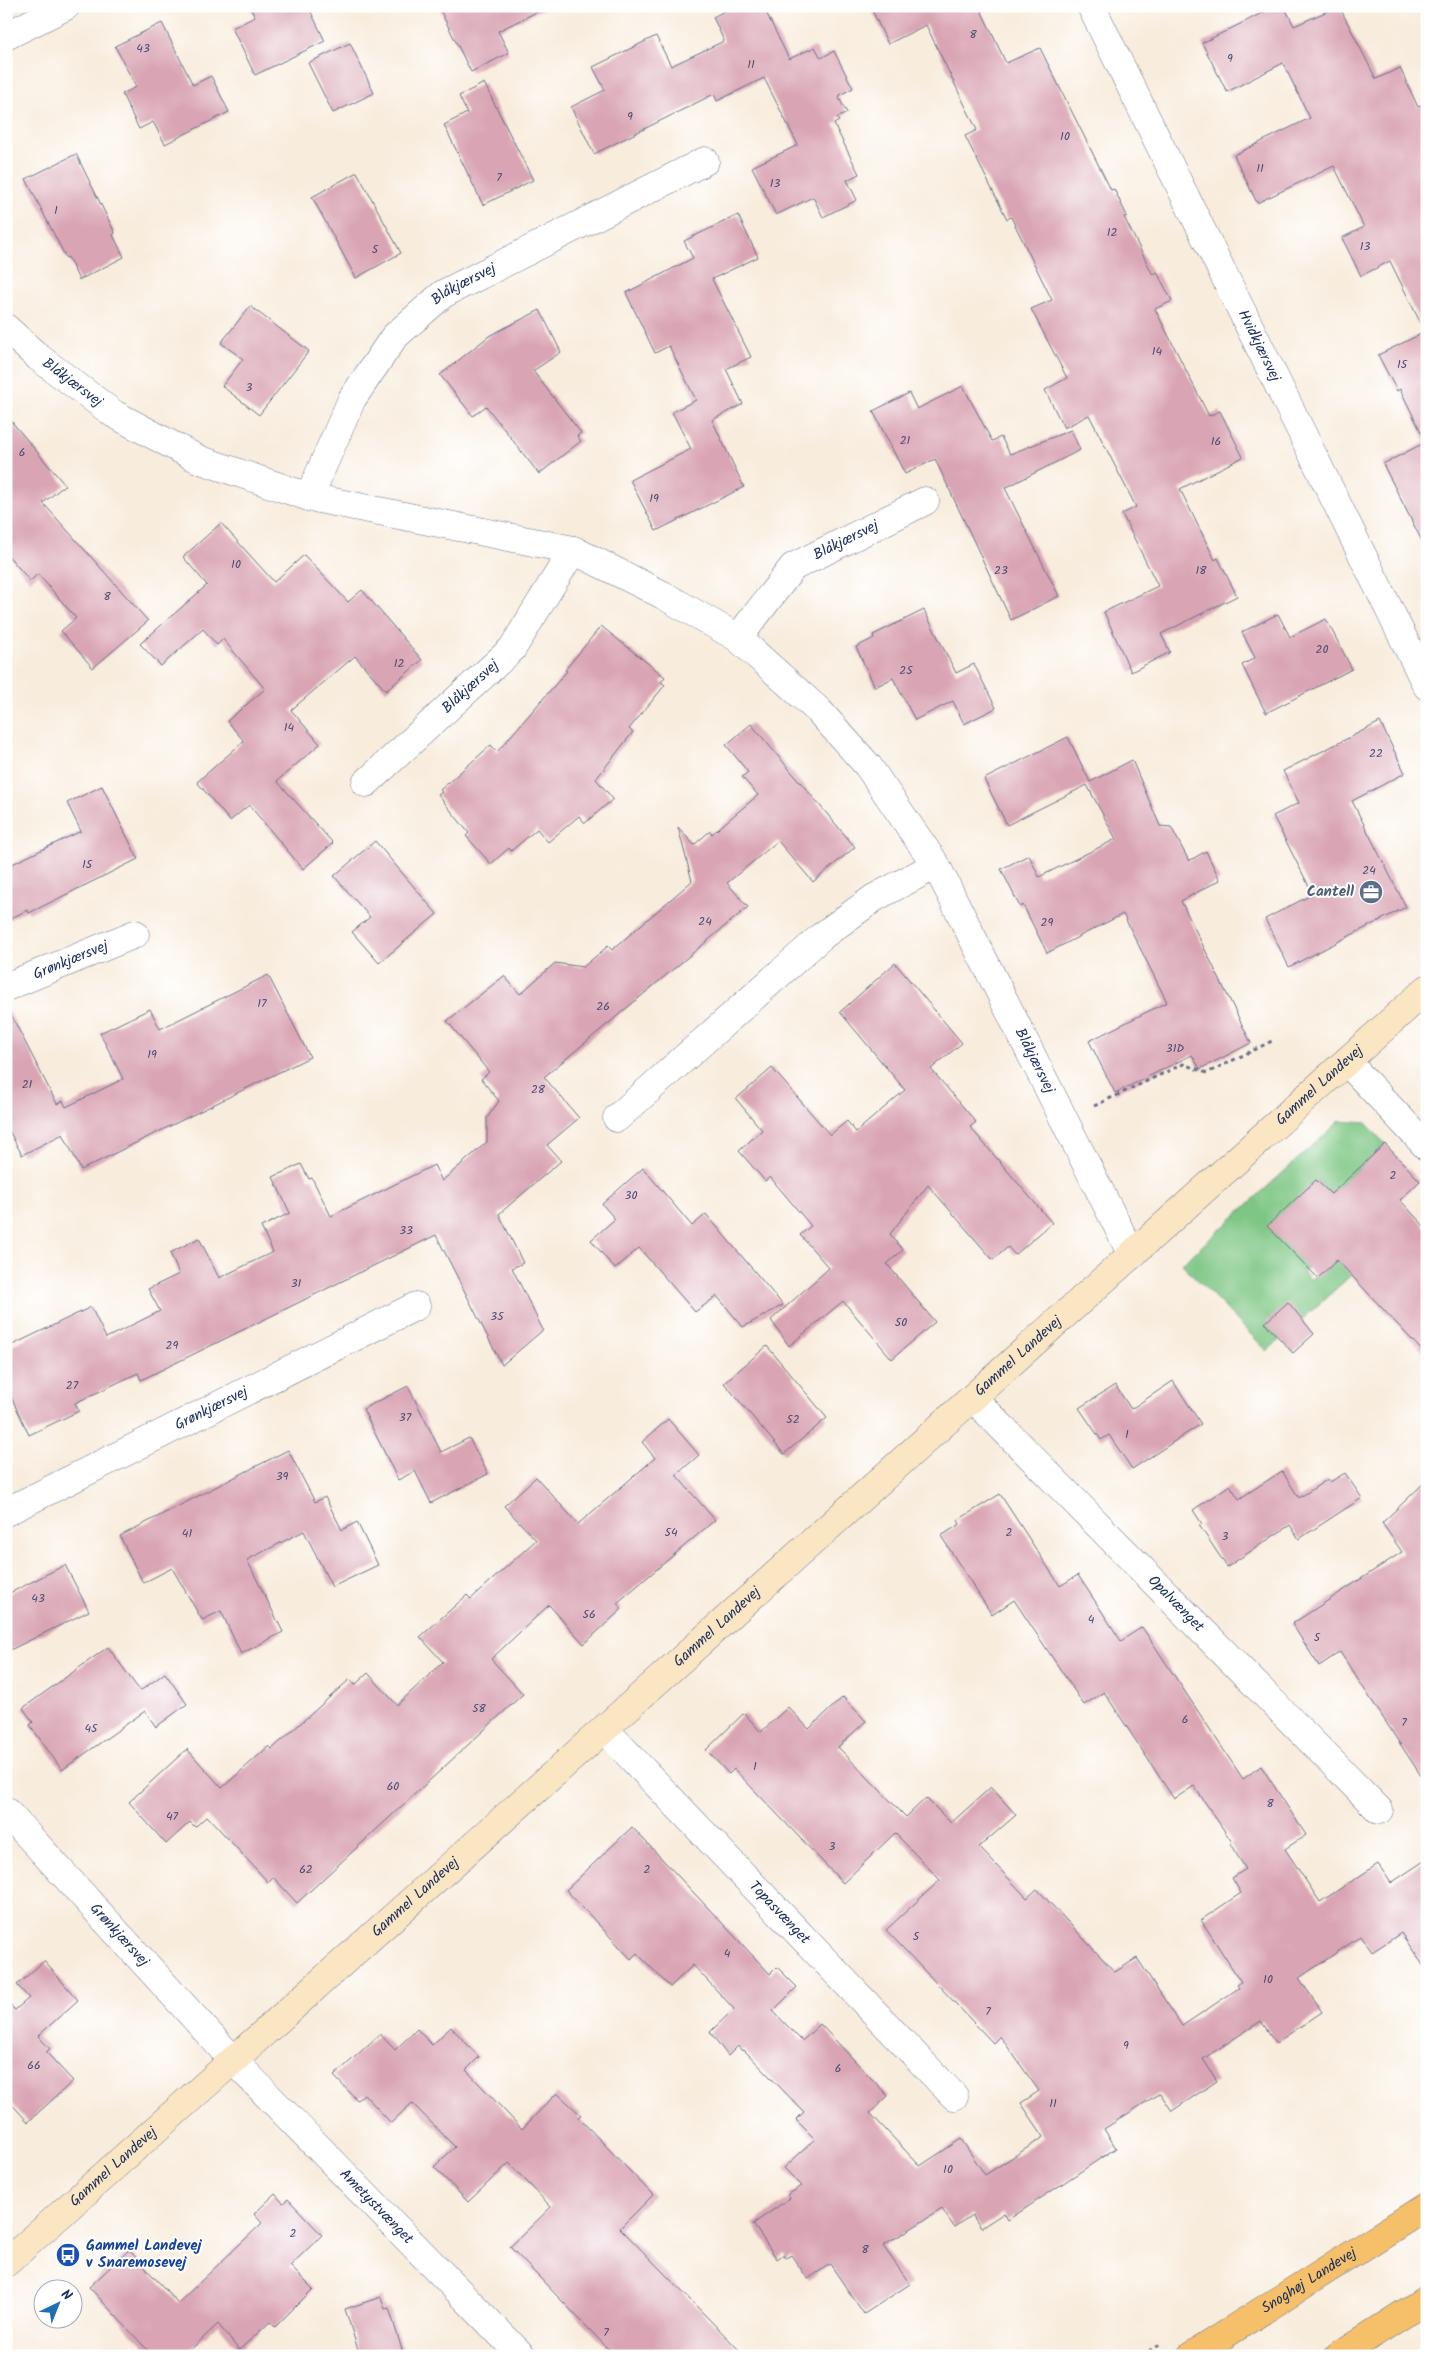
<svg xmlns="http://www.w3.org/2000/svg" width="1433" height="2362" font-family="Kalam,sans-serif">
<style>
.green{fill:#7dc683;stroke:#4c7a70}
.building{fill:#d9a4b3}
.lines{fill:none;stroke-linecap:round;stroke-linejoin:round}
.street-casing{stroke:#68718a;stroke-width:29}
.secondary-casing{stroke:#68718a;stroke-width:29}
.primary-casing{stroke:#68718a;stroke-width:29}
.path{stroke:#68718a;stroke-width:3;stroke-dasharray:4 4;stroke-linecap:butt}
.street{stroke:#fff;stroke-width:28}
.secondary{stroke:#fbe6c4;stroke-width:28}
.primary{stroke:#f6c06b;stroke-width:28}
.labels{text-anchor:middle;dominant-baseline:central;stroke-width:4;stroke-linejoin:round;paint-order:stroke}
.number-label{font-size:12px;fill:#4a4c73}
.street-label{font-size:15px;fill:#1b2f5e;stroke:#fff}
.service-label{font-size:15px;font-weight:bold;fill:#4e5e75;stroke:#fff;text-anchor:end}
.transit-label{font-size:15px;font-weight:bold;fill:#164399;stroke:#fff;text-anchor:start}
</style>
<rect width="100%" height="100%" fill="#fff"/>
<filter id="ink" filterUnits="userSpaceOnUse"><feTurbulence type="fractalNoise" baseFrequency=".02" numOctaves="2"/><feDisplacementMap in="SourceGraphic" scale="10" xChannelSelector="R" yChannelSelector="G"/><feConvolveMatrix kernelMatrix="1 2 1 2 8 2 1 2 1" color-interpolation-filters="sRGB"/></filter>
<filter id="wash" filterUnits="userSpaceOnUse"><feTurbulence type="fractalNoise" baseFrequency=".0096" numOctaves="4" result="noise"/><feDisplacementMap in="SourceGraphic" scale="20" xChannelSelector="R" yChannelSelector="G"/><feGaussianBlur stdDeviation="1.12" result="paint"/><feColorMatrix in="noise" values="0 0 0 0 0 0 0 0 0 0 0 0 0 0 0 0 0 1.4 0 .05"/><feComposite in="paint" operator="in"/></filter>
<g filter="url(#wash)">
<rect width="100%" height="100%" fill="#f8ecdc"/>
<path class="green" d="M1340,1121l26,2 19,21 -54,50 -15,-14 -48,46 15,17 7,-7 24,26 -11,10 7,8 11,-11 4,3 28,-27 15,15 -101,91 -85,-87z"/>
<g id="blocks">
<path class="building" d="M249,6h59l17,35 -70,34 -23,-47 23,-11z
M438,6h111l-51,25 11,22 -38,19z
M734,6h29l26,53 26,-12 6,11 13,-7 19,37 -13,7 -1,3 8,15 -10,5 2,3 -5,3 25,50 -12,6 10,20 -34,17 -10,-20 -37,18 -24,-48 46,-22 -34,-67 -47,23 -3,-7 -120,60 -23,-47 34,-17 -12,-23 63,-31 15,30 53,-25 -11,-24z
M870,6h109l27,57 34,-15 71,142 3,-1 13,27 -3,1 29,58 4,-3 15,29 -17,8 54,107 11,-5 23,46 -63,32 35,71 3,-2 19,38 -76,38 9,18 -39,20 -27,-60 54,-26 -36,-72 14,-7 -47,-92 -25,13 -19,-38 22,-12 -36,-69 21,-9 -41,-83 -4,2 -42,-83 12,-6 -51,-105 -38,19z
M1276,6h8l10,20 45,-20 37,73 24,-11 18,39 9,-4v448l-44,-87 43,-22 -26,-53 -3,2 -19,-36 47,-23 -35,-71 -29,15 -19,-38 22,-11 -30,-61 -77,37 -23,-48 76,-37 -27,-55 -56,29 -25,-49z
M162,23l31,62 18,-9 18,36 -64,32 -12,-22 -14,7 -17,-35 14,-7 -21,-41z
M350,43l24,50 -41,20 -25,-50z
M484,83l49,97 -50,25 -39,-80 23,-12 -8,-17z
M76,154l39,79 -2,2 11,22 -45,23 -11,-23 -2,1 -40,-79z
M357,172l44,81 -45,25 -44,-81z
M738,215l20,42 -46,22 39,78 -25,12 17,35 -31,16 32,67 -88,44 -26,-51 61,-31 -19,-37 24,-12 -27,-54 -14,7 -29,-60 67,-35 -9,-17z
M250,306l59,45 -50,64 -37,-29 21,-27 -22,-16z
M540,310l21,42 -28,19 48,62 -4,3 4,5 -42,33 -53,-68 -13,10 -33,-41 49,-39z
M963,386l29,55 9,-4 9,17 61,-24 9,20 -75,38 54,108 -48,24 -76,-161 -30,15 -32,-63 36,-18 8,16z
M6,415l59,70 -22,18 105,118 -55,47 -32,-37 15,-13 -38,-44 -8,7 -24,-28z
M221,523l53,59 30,-27 44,47 14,-12 60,70 -36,31 -31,-35 -64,54 29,34 -43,37 56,62 -30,26 -54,-64 -19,16 -33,-39 47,-41 -17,-20 38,-32 -42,-50 -6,6 -14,-16 -42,37 -21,-22 67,-59 -24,-28z
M924,610l32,63 18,-9 22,44 -32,16 -11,-23 -38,19 -22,-42 -18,9 -19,-40 18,-9 -1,-3z
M1278,614l12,23 36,-18 26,50 -86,44 -24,-48 13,-7 -13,-26z
M601,626l64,51 -4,5 4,3 -36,44 4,3 -37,47 17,20 -28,24 -6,-7 -31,26 -11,-13 -26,22 -2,-3 -18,16 -25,-28 3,-3 -31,-38 4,-3 -2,-2 51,-45 6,7 70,-81 -2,-1z
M1380,722l25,51 -53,28 54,106 -117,60 -24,-48 48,-25 -40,-78 26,-13 -16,-32z
M751,724l104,123 -42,35 -35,-41 -51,42 21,24 -204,170 35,41 -32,27 14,16 -62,53 24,49 -11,5 31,62 -41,35 -66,-130 -295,145 -3,-7 -63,30 4,8 -50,24 -23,-49v-38l85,-41 15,31 54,-27 -12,-22 31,-15 -9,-21 29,-15 20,40 54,-26 -12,-25 29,-14 -17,-36 28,-13 8,15 3,-1 19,38 103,-51 8,16 45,-39v-24l12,-17 -18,-22 8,-7 -42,-51 57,-45 16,18 35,-31 28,4 25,-21 4,4 80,-69 -14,-54 16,18 16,-14 2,3 46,-39 -16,-18 6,-5 -22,-27z
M1068,737l22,45 42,-22 28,66 11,1 18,34 17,-10 14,29 -39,21 70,142 -51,26 -8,-14 -77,38 -26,-52 78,-39 -44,-88 -76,39 -24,-48 -3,2 -19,-38 28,-14 10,22 77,-38 -29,-54 -80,40 -23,-46z
M102,786l36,73 -109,54 -2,-3 -21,11v-54l75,-36 -14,-28z
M375,841l62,73 -58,49 -27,-31 18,-15 -36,-41z
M895,963l67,80 -31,26 45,53 -6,5 82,96 -37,32 -7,-8 -15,13 -65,-75 -38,49 13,16 -16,14 48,58 -43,37 -49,-58 -54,45 -18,-26 58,-52 -29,-33 11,-9 -41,-49 -5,4 -26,-30 23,-21 -26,-31 36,-31 58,67 17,-14 9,11 49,-42 -65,-78z
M268,975l42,82 -229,113 -18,-36 -41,21 -16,-30v-120l51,99 6,-3 3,6 57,-28 -23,-46 50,-24 10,20z
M1385,1144l35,37 -20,19 27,29v127l-90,-96 -19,18 -51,-52 49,-46 15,14z
M643,1168l49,58 14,-12 77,91 -40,22 -26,-31 -22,16 -56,-64 -24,21 -24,-29 24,-21 -13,-15z
M1288,1302l26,32 -21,19 -28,-30z
M767,1346l60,72 -43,36 -60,-71z
M1173,1381l28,43 -69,45 -23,-34 -8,5 -22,-32 36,-23 16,24z
M408,1386l33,66 28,-14 19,36 -57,29 -16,-32 -17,9 -35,-71z
M668,1419l31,36 -23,20 39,45 -98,83 5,6 -38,35 -35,-39 -58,54 32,35 -226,209 -24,-26 -5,5 -61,-66 -12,11 -5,-5 -24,22 -37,-42 58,-53 35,39 47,-42 3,3 78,-70 5,6 13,-12 29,32 46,-43 -23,-25 47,-42 4,4 65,-59 -32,-34 32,-29 42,47 77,-66 -13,-16z
M288,1450l27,52 10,-5 17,33 15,-8 21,43 -46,22 -28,-56 -57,29 36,72 -42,22 -20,-43 -19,9 -30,-52 -29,15 -23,-47z
M1282,1471l17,27 29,-19 2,3 15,-9 17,25 -63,41 -9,-14 -63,42 -28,-42 3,-1 -9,-14 37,-25 9,14z
M1427,1480v305l-87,-133 -21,14 -27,-42 110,-72 -20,-29z
M1000,1494l60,92 18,-11 43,66 21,-14 101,152 18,-13 45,69 -21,14 35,53 58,-38 13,19 36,-24v112l-26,-38 -29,19 -11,-16 -62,42 23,34 -46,31 -15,-22 -58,38 14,22 -45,30 -12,-18 -56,36 12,19 -108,72 -4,-7 -23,15 -9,-13 -18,12 -12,-18 -59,37 27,38 -46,30 -34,-50 -22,15 -17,-24 -5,3 -2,-4 -7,5 -24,-35 37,-26 -3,-3 15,-9 -18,-18 31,-29 -19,-19 8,-8 -60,-62 -2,1 -4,-5 -10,10 -18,-24 24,-23 -41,-44 -23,22 -33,-34 -6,6 -65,-69 66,-63 138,147 7,-7 20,20 -24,24 29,30 18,-17 68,72 -18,17 50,53 41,-27 24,36 59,-38 -23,-34 18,-12 -39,-55 -7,7 -107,-113 54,-50 -45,-47 -52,50 -109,-114 -5,5 -23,-24 38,-37 17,19 27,-25 21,22 34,-32 23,24 -28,26 68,70 20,-19 25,25 40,-36 25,28 -37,32 48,51 10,-9 78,83 22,-14 45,68 57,-38 -2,-3 4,-3 -40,-62 40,-27 -9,-15 14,-9 -16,-25 2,-2 -38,-56 -20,13 -70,-107 -20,13 -70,-105 -22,15 -51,-79 19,-12 -2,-4z
M65,1565l24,46 -83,41v-57z
M108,1647l32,44 25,-18 22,31 -31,23 -11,-16 -83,59 -32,-45 3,-3 -10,-14z
M44,1961l34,39 -40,36 12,13 -4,3 27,29 -45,41 -22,-24v-97l9,9 14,-12 -12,-13z
M451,2027l28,30 -13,13 56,59 35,-36 24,22 -3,2 75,78 -33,33 125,128h-130l-105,-109 41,-40 -42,-44 -41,39 -34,-35 21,-20 -43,-44 -21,20 -27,-29 -7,6 -23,-24 46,-42 15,16 22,-21 15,16z
M275,2194l8,9 5,-4 34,36 -32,31 23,23 -38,38 -5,-5 -31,28 -21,-26 -34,32h-31l-64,-69 40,-37 49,53 84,-80 -8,-9z
M381,2297l4,12 4,-1 15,48h-44l-15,-47z"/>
</g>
</g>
<g filter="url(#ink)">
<use href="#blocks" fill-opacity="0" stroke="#68718a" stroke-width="1"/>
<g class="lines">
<g class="street-casing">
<g id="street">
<path id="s1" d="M1091,6l336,680"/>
<path d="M6,36l60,-30"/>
<path id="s2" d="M6,328l32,29 76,57 84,45 111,38 264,53 90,45 75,43 81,73 49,55 68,99 196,390"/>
<path id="s3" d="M309,497l43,-98 42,-62 49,-43 262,-133"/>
<path id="s4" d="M738,638l55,-71 132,-66"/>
<path id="s5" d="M366,783l146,-134 61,-99"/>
<path id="s6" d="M6,987l129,-53"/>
<path d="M1347,1062l80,85"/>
<path d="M617,1118l205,-182 52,-38 62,-33"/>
<path id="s7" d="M973,1398l406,412"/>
<path id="s8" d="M6,1512l410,-206"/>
<path id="s9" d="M604,1729l350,367"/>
<path id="s10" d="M6,1811l226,248 290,297"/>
</g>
</g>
<g class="secondary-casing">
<g id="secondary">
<path id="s11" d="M6,2263l598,-534 823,-740"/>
</g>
</g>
<g class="primary-casing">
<g id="primary">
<path id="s12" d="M1191,2356l236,-150"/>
<path d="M1338,2356l89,-57"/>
</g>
</g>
<path class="path" d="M1094,1106l89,-42 24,9 65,-32
M1142,2356l17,-12"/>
<use href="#street" class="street"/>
<use href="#secondary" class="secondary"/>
<use href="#primary" class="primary"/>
</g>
</g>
<defs>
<g id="office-disc" transform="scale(1.25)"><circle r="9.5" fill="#5c6f8a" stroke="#fff"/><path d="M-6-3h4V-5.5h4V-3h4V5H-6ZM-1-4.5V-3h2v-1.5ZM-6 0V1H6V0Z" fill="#fff"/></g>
<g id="bus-disc" transform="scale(1.25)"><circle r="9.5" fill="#1a4fb4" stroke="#fff"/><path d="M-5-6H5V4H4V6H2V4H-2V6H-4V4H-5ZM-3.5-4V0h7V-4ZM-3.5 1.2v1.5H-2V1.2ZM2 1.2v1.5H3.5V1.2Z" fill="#fff"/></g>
</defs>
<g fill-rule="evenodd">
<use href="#office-disc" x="1371" y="892"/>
<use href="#bus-disc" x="68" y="2255"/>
</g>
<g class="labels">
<g class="number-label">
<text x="973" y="34">8</text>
<text x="143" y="48">43</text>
<text x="1230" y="58">9</text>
<text x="751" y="64">11</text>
<text x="630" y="116">9</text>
<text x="1065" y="136">10</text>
<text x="1260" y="168">11</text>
<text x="499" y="177">7</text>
<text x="775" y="183">13</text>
<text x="56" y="210">1</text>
<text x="1112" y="232">12</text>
<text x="1365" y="246">13</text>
<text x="375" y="249">5</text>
<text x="1157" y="351">14</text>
<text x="1402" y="364">15</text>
<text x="249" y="387">3</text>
<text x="905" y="440">21</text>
<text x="1216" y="441">16</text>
<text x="22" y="452">6</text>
<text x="654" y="498">19</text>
<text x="236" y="564">10</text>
<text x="1001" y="570">23</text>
<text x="1201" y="570">18</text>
<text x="107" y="596">8</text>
<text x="1322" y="649">20</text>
<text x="399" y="663">12</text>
<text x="906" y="670">25</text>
<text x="289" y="727">14</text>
<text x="1376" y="753">22</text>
<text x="87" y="864">15</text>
<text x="1369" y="870">24</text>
<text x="705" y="921">24</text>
<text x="1047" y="922">29</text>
<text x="262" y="1003">17</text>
<text x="603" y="1006">26</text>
<text x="1175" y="1048">31D</text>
<text x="152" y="1054">19</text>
<text x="27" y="1084">21</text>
<text x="538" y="1089">28</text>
<text x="1393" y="1175">2</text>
<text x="631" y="1195">30</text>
<text x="406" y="1230">33</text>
<text x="296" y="1283">31</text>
<text x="497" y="1316">35</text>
<text x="901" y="1322">50</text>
<text x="172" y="1345">29</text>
<text x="72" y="1385">27</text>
<text x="405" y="1417">37</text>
<text x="793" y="1419">52</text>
<text x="1127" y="1434">1</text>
<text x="282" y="1476">39</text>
<text x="671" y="1532">54</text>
<text x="1009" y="1532">2</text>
<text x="187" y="1533">41</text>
<text x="1225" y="1536">3</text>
<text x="38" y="1598">43</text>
<text x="589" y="1614">56</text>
<text x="1091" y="1619">4</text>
<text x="1317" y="1637">5</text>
<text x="479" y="1708">58</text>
<text x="1185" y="1719">6</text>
<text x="1404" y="1722">7</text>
<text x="91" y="1728">45</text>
<text x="755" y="1766">1</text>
<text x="393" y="1786">60</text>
<text x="1270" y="1803">8</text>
<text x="172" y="1816">47</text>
<text x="832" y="1846">3</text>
<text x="306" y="1869">62</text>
<text x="647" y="1869">2</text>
<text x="916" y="1936">5</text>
<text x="727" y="1953">4</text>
<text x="1268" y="1979">10</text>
<text x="988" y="2011">7</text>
<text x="1126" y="2045">9</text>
<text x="34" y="2065">66</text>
<text x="838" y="2068">6</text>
<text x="1053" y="2103">11</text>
<text x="948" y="2169">10</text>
<text x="293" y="2233">2</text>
<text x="865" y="2249">8</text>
<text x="606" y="2332">7</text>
</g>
<g class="street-label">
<text stroke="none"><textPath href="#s3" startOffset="270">Blåkjærsvej</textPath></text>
<text stroke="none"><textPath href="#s1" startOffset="379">Hvidkjærsvej</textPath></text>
<text stroke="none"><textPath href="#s2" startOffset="86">Blåkjærsvej</textPath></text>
<text stroke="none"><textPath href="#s4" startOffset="149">Blåkjærsvej</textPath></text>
<text stroke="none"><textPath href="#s5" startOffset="142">Blåkjærsvej</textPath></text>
<text stroke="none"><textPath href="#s6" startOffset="70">Grønkjærsvej</textPath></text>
<text stroke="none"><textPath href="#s2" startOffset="1329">Blåkjærsvej</textPath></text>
<text stroke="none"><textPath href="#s11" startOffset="1764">Gammel Landevej</textPath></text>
<text stroke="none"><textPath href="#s11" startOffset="1359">Gammel Landevej</textPath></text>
<text stroke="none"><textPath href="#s8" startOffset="230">Grønkjærsvej</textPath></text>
<text stroke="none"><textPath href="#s7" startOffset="289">Opalvænget</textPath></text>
<text stroke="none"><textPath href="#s11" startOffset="954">Gammel Landevej</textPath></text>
<text stroke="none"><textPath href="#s11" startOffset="549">Gammel Landevej</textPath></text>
<text stroke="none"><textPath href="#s9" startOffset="254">Topasvænget</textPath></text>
<text stroke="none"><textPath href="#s10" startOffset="168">Grønkjærsvej</textPath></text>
<text stroke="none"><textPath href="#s11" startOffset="144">Gammel Landevej</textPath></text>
<text stroke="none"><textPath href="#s10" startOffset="542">Ametystvænget</textPath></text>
<text stroke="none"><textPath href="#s12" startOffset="140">Snoghøj Landevej</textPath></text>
</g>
<g class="service-label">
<text x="1354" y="892">Cantell</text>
</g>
<g class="transit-label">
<text x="86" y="2246">Gammel Landevej<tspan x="86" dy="17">v Snaremosevej</tspan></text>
</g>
</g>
<rect width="1433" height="2362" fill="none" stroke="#fff" stroke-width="25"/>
<g transform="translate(58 2304) rotate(43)"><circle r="24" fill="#ffffff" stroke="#a4acbf"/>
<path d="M0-4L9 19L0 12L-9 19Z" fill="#1f6fb2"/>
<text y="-8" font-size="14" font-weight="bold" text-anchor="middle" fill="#1b2f5e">N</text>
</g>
</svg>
